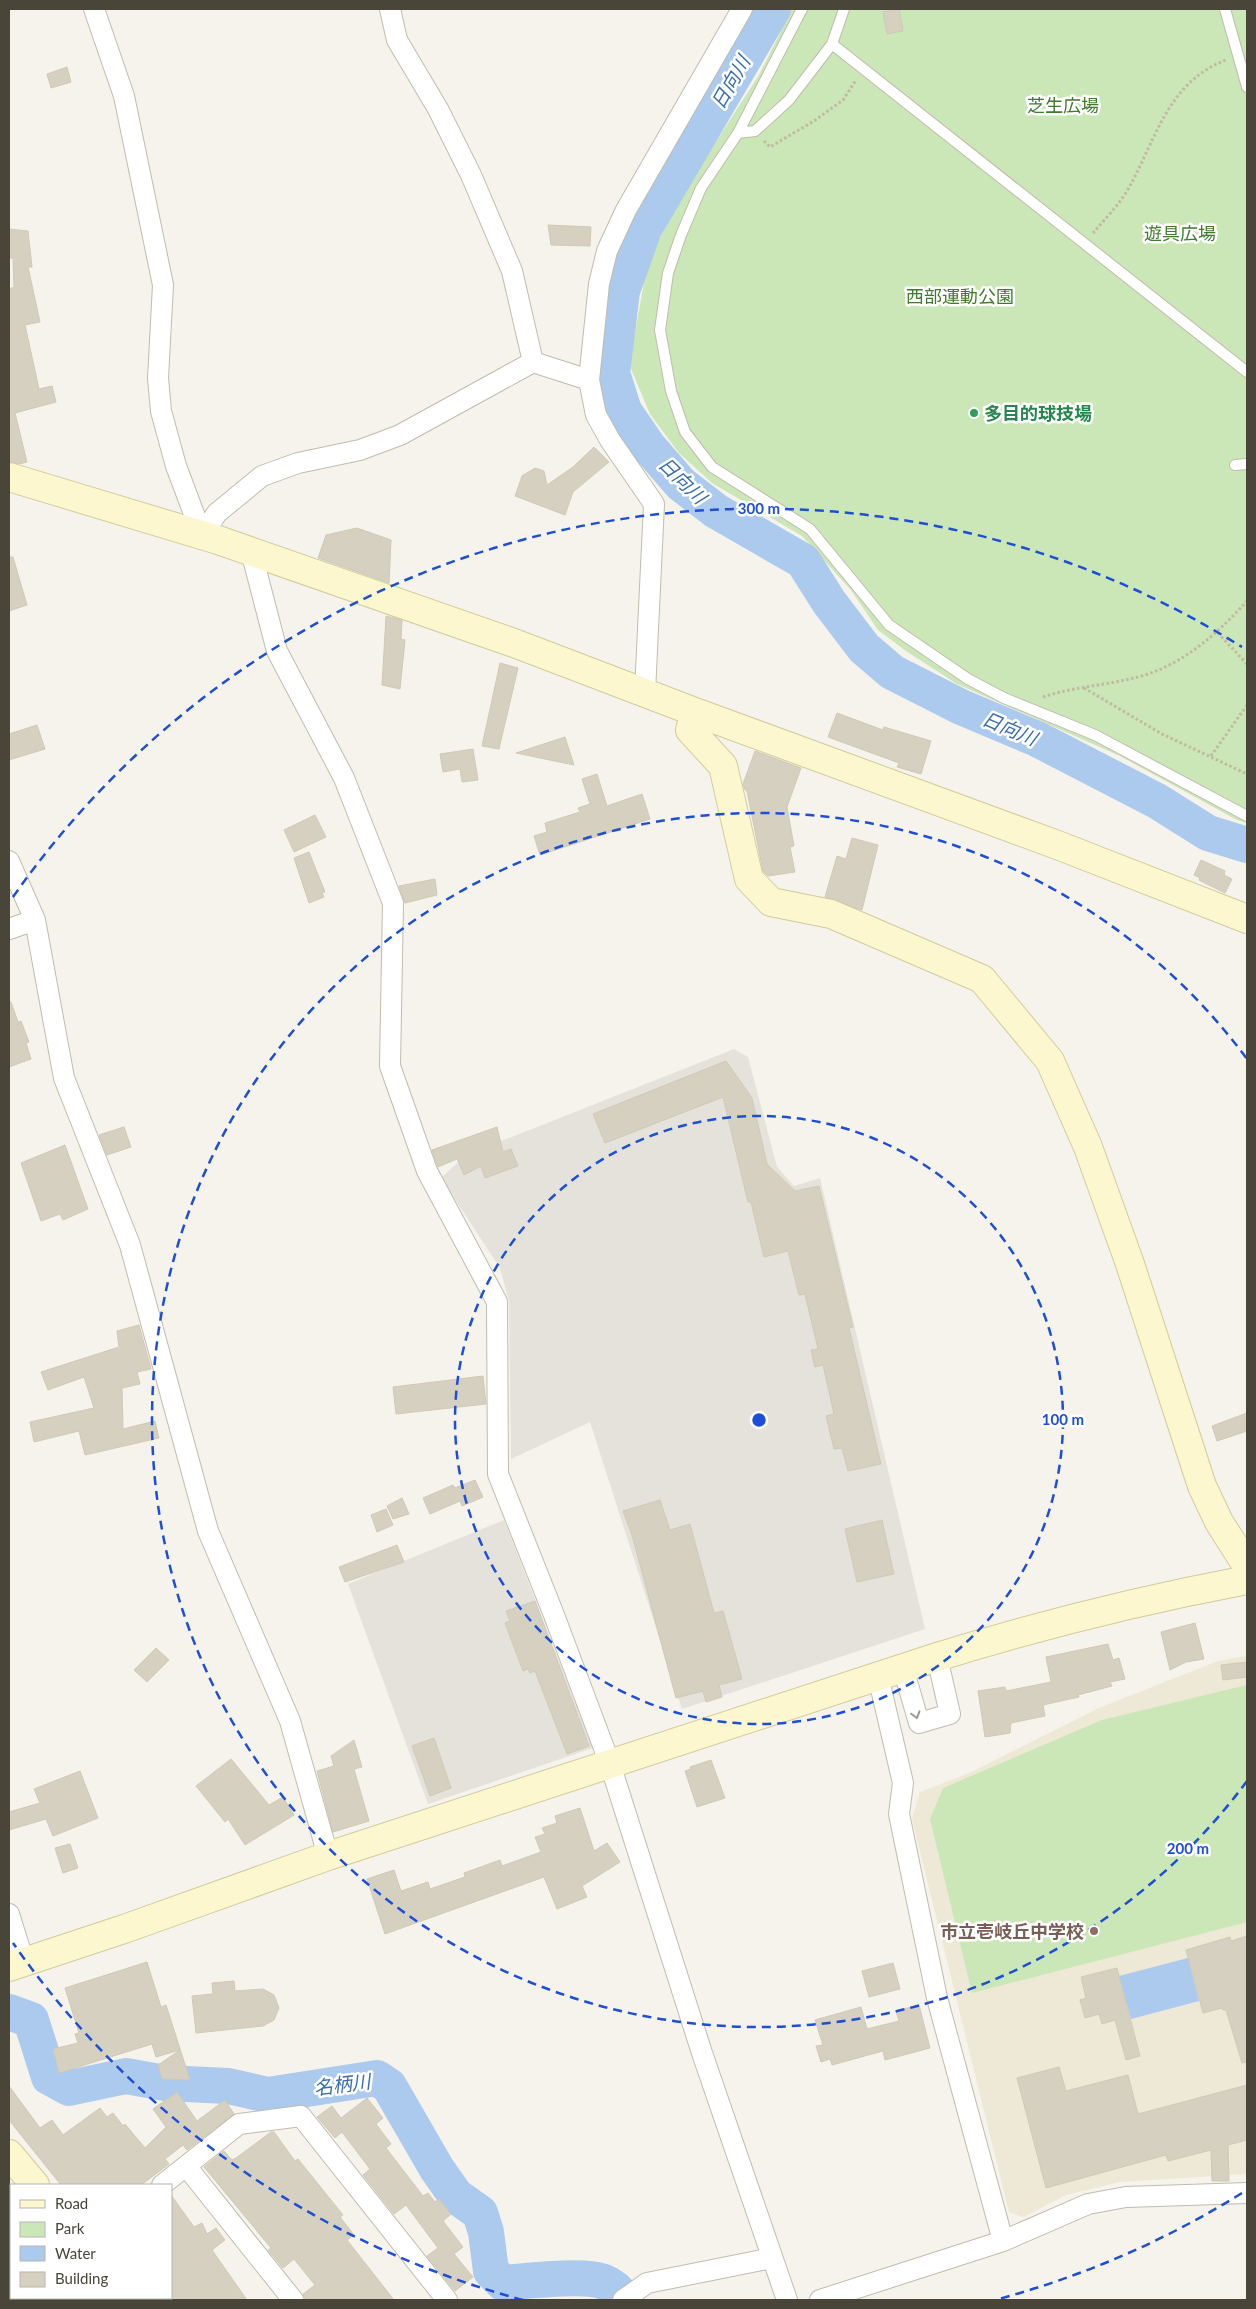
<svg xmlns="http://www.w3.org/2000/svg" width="1256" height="2309" font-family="Lato,'Noto Sans JP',sans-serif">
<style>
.industrial{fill:#e5e2dc}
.education{fill:#ede9d6}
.green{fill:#cbe6b7}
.water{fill:#accaed}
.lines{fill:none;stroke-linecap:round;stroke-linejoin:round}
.river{stroke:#accaed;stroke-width:36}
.building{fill:#d6d0c1;stroke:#d0c9b5}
.lane-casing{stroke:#c0bcae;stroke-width:12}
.street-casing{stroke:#c0bcae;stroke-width:22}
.secondary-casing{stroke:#d2cb9d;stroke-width:30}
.path{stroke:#c1baa0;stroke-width:3;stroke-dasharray:2.5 2.5;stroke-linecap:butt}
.lane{stroke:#fff;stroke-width:10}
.street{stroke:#fff;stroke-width:20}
.secondary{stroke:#fcf7ce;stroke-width:28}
.oneway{stroke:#9b9992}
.ring{fill:none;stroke:#1d4ed8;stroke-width:2.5;stroke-dasharray:9 6}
.leisure-dot{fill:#2e9e5b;stroke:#fff;stroke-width:2}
.education-dot{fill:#8d6e63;stroke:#fff;stroke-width:2}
.labels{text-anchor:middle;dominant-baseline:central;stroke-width:5;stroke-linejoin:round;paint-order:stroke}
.park-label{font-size:18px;fill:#41792e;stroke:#fff}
.leisure-label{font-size:18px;font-weight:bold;fill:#27864d;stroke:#fff;text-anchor:start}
.education-label{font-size:18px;font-weight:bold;fill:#785e54;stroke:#fff;text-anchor:end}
.water-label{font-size:19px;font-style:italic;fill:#376db0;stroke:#fff}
.centre{fill:#1d4ed8;stroke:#fff;stroke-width:2.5}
.ring-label{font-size:15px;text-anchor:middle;font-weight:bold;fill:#1d4ed8;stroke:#fff;stroke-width:5;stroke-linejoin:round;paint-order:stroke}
</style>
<rect width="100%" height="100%" fill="#f5f3eb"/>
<path class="industrial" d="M734,1049l14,8 29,110 17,19 26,-8 105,451 -243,80 -92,-287 -79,37 -2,-158 -9,-33 -59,-90 25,-23z
M504,1520l89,228 -165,56 -80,-220z"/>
<path class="education" d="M1247,1656v518l-127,8 -54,13 -43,22 -14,-5 -97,-393 8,-27 47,-18 132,-66 119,-47z"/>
<path class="green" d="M792,9h455v814l-10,-3 -117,-64 -163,-72 -51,-33 -28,-21 -27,-40 -49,-54 -90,-53 -33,-30 -29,-39 -21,-50 19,-103 38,-73 73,-113z
M1247,1685v237l-275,71 -42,-174 13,-31 159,-68z"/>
<path class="water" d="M1188,1958l11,43 -68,18 -12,-43z"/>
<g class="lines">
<path class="river" d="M773,9l-129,220 -22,62 -10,82 12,38 24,35 33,38 35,27 87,50 26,41 35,46 28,24 69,35 76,32 120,62 51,32 39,12
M9,2012l22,8 18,57 20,11 57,-12 39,7 63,3 40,9 109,-17 12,8 48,83 19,27 24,17 6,19 5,39 12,12c23,-2 82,-9 101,-1 10,4 15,9 20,18"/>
</g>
<path class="building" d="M899,9l4,22 -16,3 -4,-22z
M67,67l4,15 -20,6 -4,-14z
M548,225l43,2 -1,19 -39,-1z
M9,229l19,2 4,36h-4l12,55 -15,3 14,64 13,-3 4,16 -41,11 12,49 -8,2 -9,-2 -1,-6v-167l5,-2 -1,-29h-4z
M594,447l15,15 -36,30 -8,23 -50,-19 7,-20 13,-8 9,3 3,14 26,-18z
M357,528l34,12 -2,43 -71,-25 8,-23z
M9,557h4l14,48 -18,6z
M386,616l16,4 -1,19 4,1 -5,49 -18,-4z
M500,663l18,5 -19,81 -17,-3z
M837,713l46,17 1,-3 47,14 -10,33 -24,-7 2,-4 -71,-26z
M37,725l8,24 -36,11v-26z
M565,737l9,28 -58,-12z
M473,749l5,31 -16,2 -2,-13 -17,3 -3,-18z
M755,751l46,17 -14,39 7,39 -4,1 5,25 -27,4 -5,-5 -16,-80 -2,-1 -2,-6z
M597,774l10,32 35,-12 8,25 -110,36 -6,-19 13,-4 -2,-9 35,-11 -2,-4 12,-4 -8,-25z
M315,815l11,22 -32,15 -10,-22z
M852,838l26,7 -16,65 -37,-13 12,-41 9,3z
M309,852l16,40 -3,1 2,4 -15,6 -15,-45z
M1201,860l24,11 -1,4 8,4 -7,14 -26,-13 1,-2 -6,-3z
M435,879l2,16 -32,8 -6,-17z
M9,1002h2l7,20 3,-1 8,21 -3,1 5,16 -22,8z
M726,1061l26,37 15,66 28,27 24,-5 34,141 -4,1 32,136 -33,7 -6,-23 -8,1 -8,-33 8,-2 -11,-49 -8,2 -4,-17 7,-1 -13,-55 -6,1 -11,-44 -24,6 -13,-55h-3l-25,-105 -118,46 -12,-29z
M124,1127l7,20 -24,8 -8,-20z
M497,1127l6,25 8,-3 7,17 -33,12 -4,-12 -17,9 -7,-16 -19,8 -6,-17z
M65,1145l23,64 -25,11 -3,-6 -19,7 -20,-58z
M139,1325l12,44 -14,3 3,12 -18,4 1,41 32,-8 4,17 -74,17 -6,-24 -45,11 -4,-20 64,-14 -10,-31 -36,13 -7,-18 78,-25 -2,-16z
M483,1376l3,28 -90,10 -3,-27z
M1247,1413v18l-30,10 -5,-15z
M475,1480l8,17 -21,9 -2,-5 -30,13 -7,-16 30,-13 2,3z
M402,1498l7,16 -16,5 -6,-13z
M660,1500l10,30 20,-6 24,89 9,-2 19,68 -23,6 3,12 -16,5 -3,-11 -27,7 -44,-163 -9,-24z
M386,1509l7,16 -16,7 -6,-17z
M882,1520l12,54 -37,8 -12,-53z
M397,1545l7,17 -59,20 -6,-15z
M535,1601l54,145 -22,8 -32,-83 -5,2 -2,-4 -5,2 -18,-48 5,-2 -4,-10z
M1195,1623l9,36 -18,3 -16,8 -9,-38z
M1108,1644l5,16 6,-2 6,21 -15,3 2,4 -34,9 1,2 -36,8 2,11 -34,7 -1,10 -25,4 -7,-46 27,-4 1,4 45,-9 -5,-25z
M156,1648l13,12 -22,22 -13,-12z
M1247,1662v15l-24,3 -2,-15z
M434,1738l17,50 -21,8 -18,-50z
M354,1740l8,27 -8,2 15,52 -36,11 -16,-61 17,-5 -3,-10z
M231,1759l38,46 14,-8 11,18 -49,30 -17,-26 -3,3 -29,-36z
M711,1760l14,38 -28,9 -12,-36 6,-2 -1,-2z
M80,1771l18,47 -45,18 -7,-17 -37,11v-18l31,-9 -6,-14z
M580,1808l14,43 13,-8 13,19 -38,24 5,11 -30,12 -13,-32 -159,57 -18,-55 27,-9 7,21 27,-9 2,7 35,-12 -1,-4 36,-13 2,6 39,-14 -6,-15 10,-3 -3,-6 15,-5 -2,-7z
M70,1844l8,24 -15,5 -8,-25z
M1247,1936v126l-5,1 -16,-53h-3l-1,-2 -19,5 -17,-63 44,-13 1,4z
M147,1962l14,45 5,-2 24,75 -28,-1 -4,-14 22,-15 -24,7 -4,-13 -93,29 -6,-24 25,-6 -3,-9 4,-1 -14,-45z
M893,1963l7,26 -31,8 -7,-26z
M1117,1968l23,88 -14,4 -11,-40 -13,4 -3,-10 -14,4 -5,-18 6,-2 -5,-21z
M234,1981l1,10 28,-2 11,6 5,13 -5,12 -11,6 -67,7 -4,-37 21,-2 -1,-11z
M919,2005l11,43 -45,12 -2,-9 -51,14 -2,-6 -9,3 -5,-16 7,-1 -8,-25 46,-13 6,22 32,-8 -3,-10z
M1059,2067l7,24 62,-16 10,39 109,-29v55l-19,5 1,36h-17l-1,-31 -43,11 -2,-6 -120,33 -29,-110z
M9,2086l31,42 12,-8 11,15 37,-27 7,9 6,-4 10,13 2,-2 20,24 21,-21 -13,-18 24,-17 20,29 28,-21 9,14 -47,36 -4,-5 -18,14 4,5 -28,21h-80l-52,-65z
M367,2098l16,20 -7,6 15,20 -5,4 37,48 5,-3 7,9 4,-3 12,15 -8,7 20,26 -9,7 19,23 -18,14 -28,-35 11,-8 -32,-43 -12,9 -31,-39 7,-6 -28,-37 -7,6 -18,-21 15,-11 9,12z
M271,2132h3l21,29 3,-2 45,56 -3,2 14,18 -7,5 47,60h-89l-2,-6 12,-9 -21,-26 -11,9 -15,-18 3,-2 -67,-81 20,-16 8,9 4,-2z
M171,2195l23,32 8,-4 5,11 9,-6 9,12 -13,10 35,50h-76z"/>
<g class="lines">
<g class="lane-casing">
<path id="lane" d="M844,9l-12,35 415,328
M1225,9l22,78
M832,44l-43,56 -34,31 -17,2 -37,55 -20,47 -13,38 -8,57 11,61 14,41 27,35 98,62 79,96 79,54 36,19 91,37 152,81
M738,133l64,-124
M1235,465l12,-1"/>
</g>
<g class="street-casing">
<path id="street" d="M94,9l30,87 39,189 -5,93 3,33 15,55 26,69
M390,9l7,31 41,69 33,66 41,96 21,91
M202,535l15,-22 45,-37 36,-13 62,-13 40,-15 133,-73 56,18
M251,551l26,100 67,127 49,125 -3,163 37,105 70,131 1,172 56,141 56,149 92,289 85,247
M645,692l9,-188 -44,-64 -14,-25 -7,-35 10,-96 8,-33 19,-41 116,-201
M9,861l26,59 29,158 66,167 78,286 82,190 38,135
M9,929l26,-9
M903,1668l16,55 31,-9 -13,-57
M878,1676l25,107 -4,31 38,184 66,243
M9,1914l15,48
M186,2166l107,134
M162,2185l77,-61 62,-8 146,184
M15,2300l4,-2
M623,2300l24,-17 125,-25
M820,2300l183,-59 85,-37 38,-7 121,-4"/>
</g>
<g class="secondary-casing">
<path id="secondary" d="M9,477l209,63 296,103 181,69 365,134 187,73
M695,712l-5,18 33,36 26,113 22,23 60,12 151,65 68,82 38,86 42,117 72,222 17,36 28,44
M9,1967l115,-38 204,-73 609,-199c103,-32 204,-57 310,-77
M9,2154l26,31
M125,2298l2,2"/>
</g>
<path class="path" d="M764,141l6,6 44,-26 29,-21 13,-20
M1093,233c11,-13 25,-27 34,-42 29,-50 39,-108 99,-131
M1218,633l29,31
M1084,688l78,46 85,40
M1043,697c33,-11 69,-12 102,-22 41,-13 74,-43 102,-74
M1211,756l36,-51"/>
<use href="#lane" class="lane"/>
<use href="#street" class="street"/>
<use href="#secondary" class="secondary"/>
</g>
<defs><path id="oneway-chevron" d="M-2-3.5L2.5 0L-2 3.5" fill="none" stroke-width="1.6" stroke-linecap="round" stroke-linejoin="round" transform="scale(1.25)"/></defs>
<use class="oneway" href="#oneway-chevron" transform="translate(916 1715) rotate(74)"/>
<g class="ring">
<circle cx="759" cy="1420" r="304"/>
<path d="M1247 1781A607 607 0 1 1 1247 1059"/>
<path d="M1242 2193A911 911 0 0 1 995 2300M523 2300A911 911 0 0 1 13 1943M13 897A911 911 0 0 1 1242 647"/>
</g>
<circle class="leisure-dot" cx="974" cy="413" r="5"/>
<circle class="education-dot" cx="1094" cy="1931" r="5"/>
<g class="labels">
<g class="park-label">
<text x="1063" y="105">芝生広場</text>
<text x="1180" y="233">遊具広場</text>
<text x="960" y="296">西部運動公園</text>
</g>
<g class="leisure-label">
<text x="984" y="413">多目的球技場</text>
</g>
<g class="education-label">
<text x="1084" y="1931">市立壱岐丘中学校</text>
</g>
<g class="water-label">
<text transform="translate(730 82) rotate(-60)">日向川</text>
<text transform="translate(683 480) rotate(44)">日向川</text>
<text transform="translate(1010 728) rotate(23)">日向川</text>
<text transform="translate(342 2084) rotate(-7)">名柄川</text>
</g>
</g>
<circle cx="759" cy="1420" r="8" class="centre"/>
<g class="ring-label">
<text x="759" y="514">300 m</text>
<text x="1063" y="1425">100 m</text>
<text x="1188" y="1854">200 m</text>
</g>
<rect width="1256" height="2309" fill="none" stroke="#494539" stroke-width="20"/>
<rect x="10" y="2184" width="162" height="115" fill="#ffffff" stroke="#b6b5b0"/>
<rect x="20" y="2200" width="25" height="8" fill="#fcf7ce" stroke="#b6b5b0"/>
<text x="55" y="2209" font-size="15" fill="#494539">Road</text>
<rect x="20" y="2222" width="25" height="15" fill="#cbe6b7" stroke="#b6b5b0"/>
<text x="55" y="2234" font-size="15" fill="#494539">Park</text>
<rect x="20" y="2246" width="25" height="15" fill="#accaed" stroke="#b6b5b0"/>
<text x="55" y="2259" font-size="15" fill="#494539">Water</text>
<rect x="20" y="2272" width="25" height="15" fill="#d6d0c1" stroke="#b6b5b0"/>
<text x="55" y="2284" font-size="15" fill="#494539">Building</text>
</svg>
